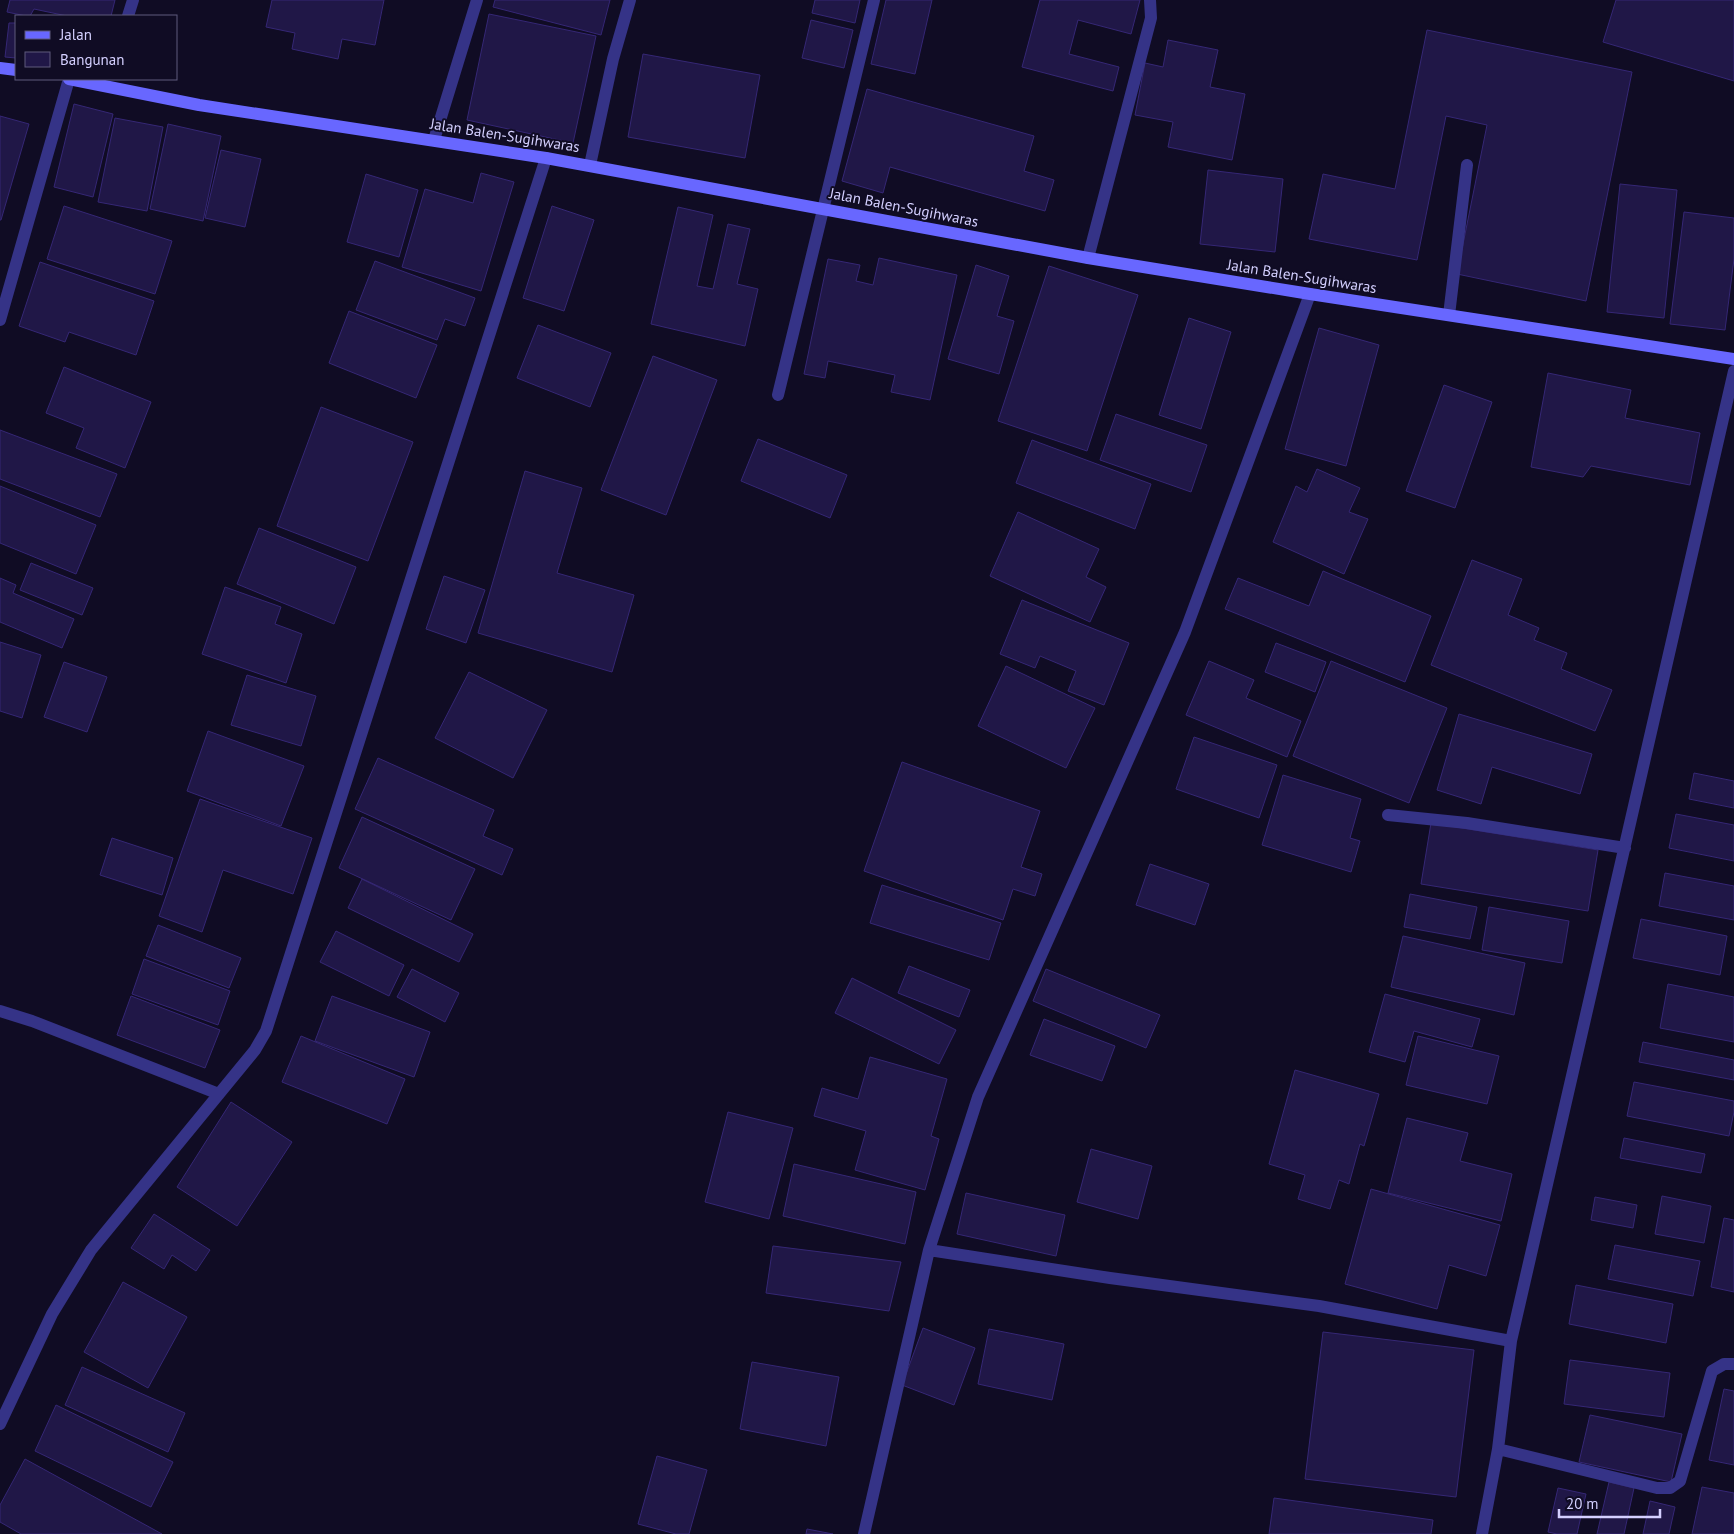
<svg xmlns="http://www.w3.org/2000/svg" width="1734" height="1534" font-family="'PT Sans',sans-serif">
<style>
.building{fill:#201747;stroke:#352775}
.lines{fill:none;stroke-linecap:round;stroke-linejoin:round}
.street{stroke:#353387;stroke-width:12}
.secondary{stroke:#6867ff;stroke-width:12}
.labels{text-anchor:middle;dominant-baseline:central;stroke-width:4;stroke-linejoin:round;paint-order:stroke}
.street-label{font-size:15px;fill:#d4d0ff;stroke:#100c24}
</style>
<rect width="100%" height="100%" fill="#100c24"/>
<path class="building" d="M10,0h105l-4,16h-44l-33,-7 -4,7h-4l-19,-4z
M272,0h112l-9,45 -33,-6 -4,20 -46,-10 3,-16 -29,-6z
M495,0h115l-9,35 -108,-28z
M815,0h45l-5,23 -43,-10z
M886,0h46l-17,74 -44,-10z
M1040,0h100l-9,34 -53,-14 -9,34 50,13 -6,24 -91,-24z
M1616,0h118v81l-131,-39z
M489,14l107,22 -23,107 -106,-23z
M811,20l42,10 -9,38 -42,-10z
M9,23h7v35l-11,-1z
M1427,30l205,42 -46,229 -129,-27 30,-149 -41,-9 -29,144 -108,-21 14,-65 72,15z
M1168,40l50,10 -8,37 35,7 -13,66 -64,-13 5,-25 -38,-7 10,-52 18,4z
M643,54l117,21 -15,83 -117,-21z
M867,89l167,47 -10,35 30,9 -9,31 -155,-44 -7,26 -41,-12z
M74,104l39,10 -20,83 -39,-10z
M0,116l29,8 -28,96h-1z
M115,118l48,9 -16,84 -49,-9z
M168,124l53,12 -18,85 -53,-12z
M221,150l40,9 -16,68 -40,-9z
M1208,170l75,9 -8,73 -75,-8z
M481,173l33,9 -33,109 -79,-24 23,-78 48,14z
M366,174l52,16 -19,67 -52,-15z
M1620,184l57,6 -13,128 -57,-6z
M64,206l108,35 -17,53 -108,-35z
M552,206l42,14 -30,91 -41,-13z
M678,207l35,8 -16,71 16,3 15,-65 22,5 -13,55 21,5 -13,57 -94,-22z
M1684,212l50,6v41l-9,71 -55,-6z
M879,258l78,17 -27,125 -39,-8 4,-17 -67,-14 -3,17 -21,-4 24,-115 32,6 -4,16 17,4z
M375,261l100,37 -10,28 -20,-7 -8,21 -81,-30z
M40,262l114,39 -18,54 -67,-23 -4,10 -46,-16z
M976,265l33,11 -12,40 17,5 -15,53 -51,-15z
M1049,266l89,29 -51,156 -89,-30z
M349,311l88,34 -21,53 -87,-35z
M1189,318l42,14 -30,97 -42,-14z
M538,325l73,28 -21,54 -73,-29z
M1319,328l60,17 -33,121 -61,-17z
M653,356l64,24 -51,135 -65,-25z
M64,367l87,35 -26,66 -49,-20 8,-20 -38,-15z
M1548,373l83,17 -6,28 75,15 -10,52 -99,-19 -8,11 -52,-10z
M1444,385l48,17 -37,106 -49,-17z
M321,407l92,35 -45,119 -91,-35z
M1116,414l91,31 -16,47 -91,-32z
M0,430l117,44 -17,43 -100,-38z
M758,439l89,36 -17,43 -89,-37z
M1032,440l119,44 -16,45 -119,-46z
M1317,469l43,19 -11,24 19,7 -24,55 -71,-32 23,-56 11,6z
M525,471l57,17 -25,85 77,22 -22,77 -134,-39z
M0,486l96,39 -20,49 -76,-31z
M1018,512l81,37 -13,28 20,10 -16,35 -100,-46z
M259,528l97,39 -22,57 -97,-40z
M1472,560l50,19 -14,36 31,13 -5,12 33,13 -6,16 51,21 -17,41 -164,-66z
M31,563l62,25 -11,27 -62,-25z
M1323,571l108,45 -26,66 -180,-73 13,-31 71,28z
M444,576l41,14 -19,53 -40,-14z
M0,578l16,7 -3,8 61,26 -12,29 -62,-26z
M225,587l56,20 -6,17 27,10 -16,49 -84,-29z
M1022,600l107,43 -25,62 -36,-14 8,-20 -36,-15 -5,12 -35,-14z
M0,642l41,13 -19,63 -22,-7z
M1276,643l50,19 -11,30 -50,-20z
M1209,661l45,19 -8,18 55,23 -14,36 -101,-42z
M1331,661l116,47 -38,95 -116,-47z
M64,662l43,15 -20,55 -43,-15z
M1006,666l89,42 -29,60 -88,-42z
M469,672l78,38 -34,68 -78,-40z
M247,675l69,21 -15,50 -70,-21z
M1459,714l133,40 -12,40 -88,-27 -11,37 -44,-14z
M208,731l96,35 -23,60 -94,-35z
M1194,737l83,28 -18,53 -83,-29z
M378,758l116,52 -11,26 30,13 -11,26 -147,-66z
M902,762l138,49 -19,56 21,7 -7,22 -22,-7 -10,31 -139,-49z
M1694,773l40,8v27l-45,-9z
M1283,775l78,24 -11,39 10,3 -9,31 -89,-27z
M200,799l112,39 -19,56 -70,-24 -21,62 -43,-16z
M1676,814l58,11v36l-65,-13z
M362,817l113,52 -24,51 -112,-52z
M1431,823l167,27 -10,61 -167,-27z
M112,838l61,20 -11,37 -62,-20z
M1150,864l59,20 -14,41 -59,-20z
M1665,873l69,13v34l-75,-14z
M362,879l111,55 -14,28 -111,-54z
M882,885l119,38 -12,37 -119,-37z
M1410,894l67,13 -7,32 -66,-12z
M1489,907l80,14 -7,42 -80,-13z
M1641,919l86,17 -7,39 -87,-17z
M158,925l83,33 -12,30 -83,-32z
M336,931l68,34 -15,31 -69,-34z
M1403,936l122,27 -11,52 -123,-28z
M144,959l86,32 -12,34 -86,-31z
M909,966l61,24 -11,27 -61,-24z
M412,969l47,24 -14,29 -48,-25z
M1046,969l114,46 -14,33 -113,-47z
M852,978l104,52 -17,34 -104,-51z
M1668,984l66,13v45l-74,-14z
M1385,994l95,25 -8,28 -58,-16 -9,31 -36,-10z
M131,996l89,34 -15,38 -88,-33z
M332,996l98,36 -16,45 -99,-36z
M1044,1019l71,27 -13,35 -72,-26z
M301,1036l104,43 -18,45 -105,-42z
M1418,1036l81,20 -12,48 -81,-19z
M1643,1042l91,18v20l-95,-18z
M870,1057l77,22 -16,57 8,3 -14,51 -70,-20 11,-39 -52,-15 8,-28 36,11z
M1295,1070l84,24 -15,52 -4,-2 -11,40 -10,-4 -9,29 -32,-10 7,-24 -36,-11z
M1634,1082l100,19v11l-5,24 -102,-20z
M231,1102l61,40 -55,84 -60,-39z
M728,1112l65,16 -24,91 -64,-17z
M1407,1118l61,15 -8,28 52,13 -11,47 -113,-28z
M1624,1138l81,16 -4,19 -81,-15z
M1091,1149l61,17 -14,53 -61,-17z
M794,1164l122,28 -11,52 -122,-28z
M1371,1189l129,36 -14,51 -37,-11 -12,44 -92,-25z
M966,1193l99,22 -9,41 -99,-22z
M1662,1196l49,10 -7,37 -49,-9z
M1595,1197l42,8 -4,23 -42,-8z
M154,1214l56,36 -14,21 -24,-16 -8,14 -33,-21z
M1724,1218l10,2v72l-23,-5z
M1615,1245l85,16 -7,35 -85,-17z
M773,1246l128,16 -12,49 -123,-18z
M123,1282l64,35 -39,71 -64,-36z
M1576,1285l97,19 -7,39 -97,-19z
M923,1328l52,20 -21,57 -52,-20z
M989,1329l75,15 -12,56 -74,-16z
M1323,1332l151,18 -18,147 -151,-18z
M1570,1360l100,13 -6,44 -100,-13z
M752,1362l87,15 -13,69 -86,-17z
M82,1367l103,46 -17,39 -103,-47z
M1724,1389l10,2v74l-25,-5z
M56,1405l117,57 -22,45 -116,-56z
M1590,1415l92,19 -11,48 -92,-20z
M657,1456l50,14 -18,64h-13l-38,-10z
M25,1459l137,75h-141l-21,-12v-17z
M1609,1482l25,6 -10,46h-27z
M1702,1487l32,6v41h-42z
M1558,1488l28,6 -9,40h-20l-9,-2z
M1274,1498l159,22 -2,14h-162z
M1650,1501l25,6 -6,27h-26z
M807,1529l26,5h-27z"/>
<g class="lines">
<path class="street" d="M128,16l5,-16
M434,140l43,-140
M590,165l23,-106 17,-59
M1088,258l63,-240 -1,-18
M1310,294l-125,338 -207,465 -49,153 181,28 209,28 192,35
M1449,315l18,-150
M0,320l69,-241
M778,395l96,-395
M1388,815l79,8 158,25
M0,1011l32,10 187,73
M0,1424l52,-110 39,-64 164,-200 11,-19 280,-873
M1498,1449l159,39h13l10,-7 32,-110 12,-7h10
M864,1534l65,-284
M1482,1534l16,-85 13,-108 223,-970"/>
<path class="secondary" d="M0,68l16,2
M69,79l130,26 347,53 542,100 222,36 424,65"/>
</g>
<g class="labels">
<g class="street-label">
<text transform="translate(505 135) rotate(9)">Jalan Balen-Sugihwaras</text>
<text transform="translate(904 207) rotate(11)">Jalan Balen-Sugihwaras</text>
<text transform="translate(1302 276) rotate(9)">Jalan Balen-Sugihwaras</text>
</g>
</g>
<rect x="15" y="15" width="162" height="65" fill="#100c24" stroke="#5e5a7c"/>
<rect x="25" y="31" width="25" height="8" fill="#6867ff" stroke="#5e5a7c"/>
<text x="60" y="40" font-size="15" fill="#d4d0ff">Jalan</text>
<rect x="25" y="52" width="25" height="15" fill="#201747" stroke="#5e5a7c"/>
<text x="60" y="65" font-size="15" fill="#d4d0ff">Bangunan</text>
<path d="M1559 1509v8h101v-8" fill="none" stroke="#d4d0ff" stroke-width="2.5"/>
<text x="1566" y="1509" font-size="15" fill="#d4d0ff" stroke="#100c24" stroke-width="4" paint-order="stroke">20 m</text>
</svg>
